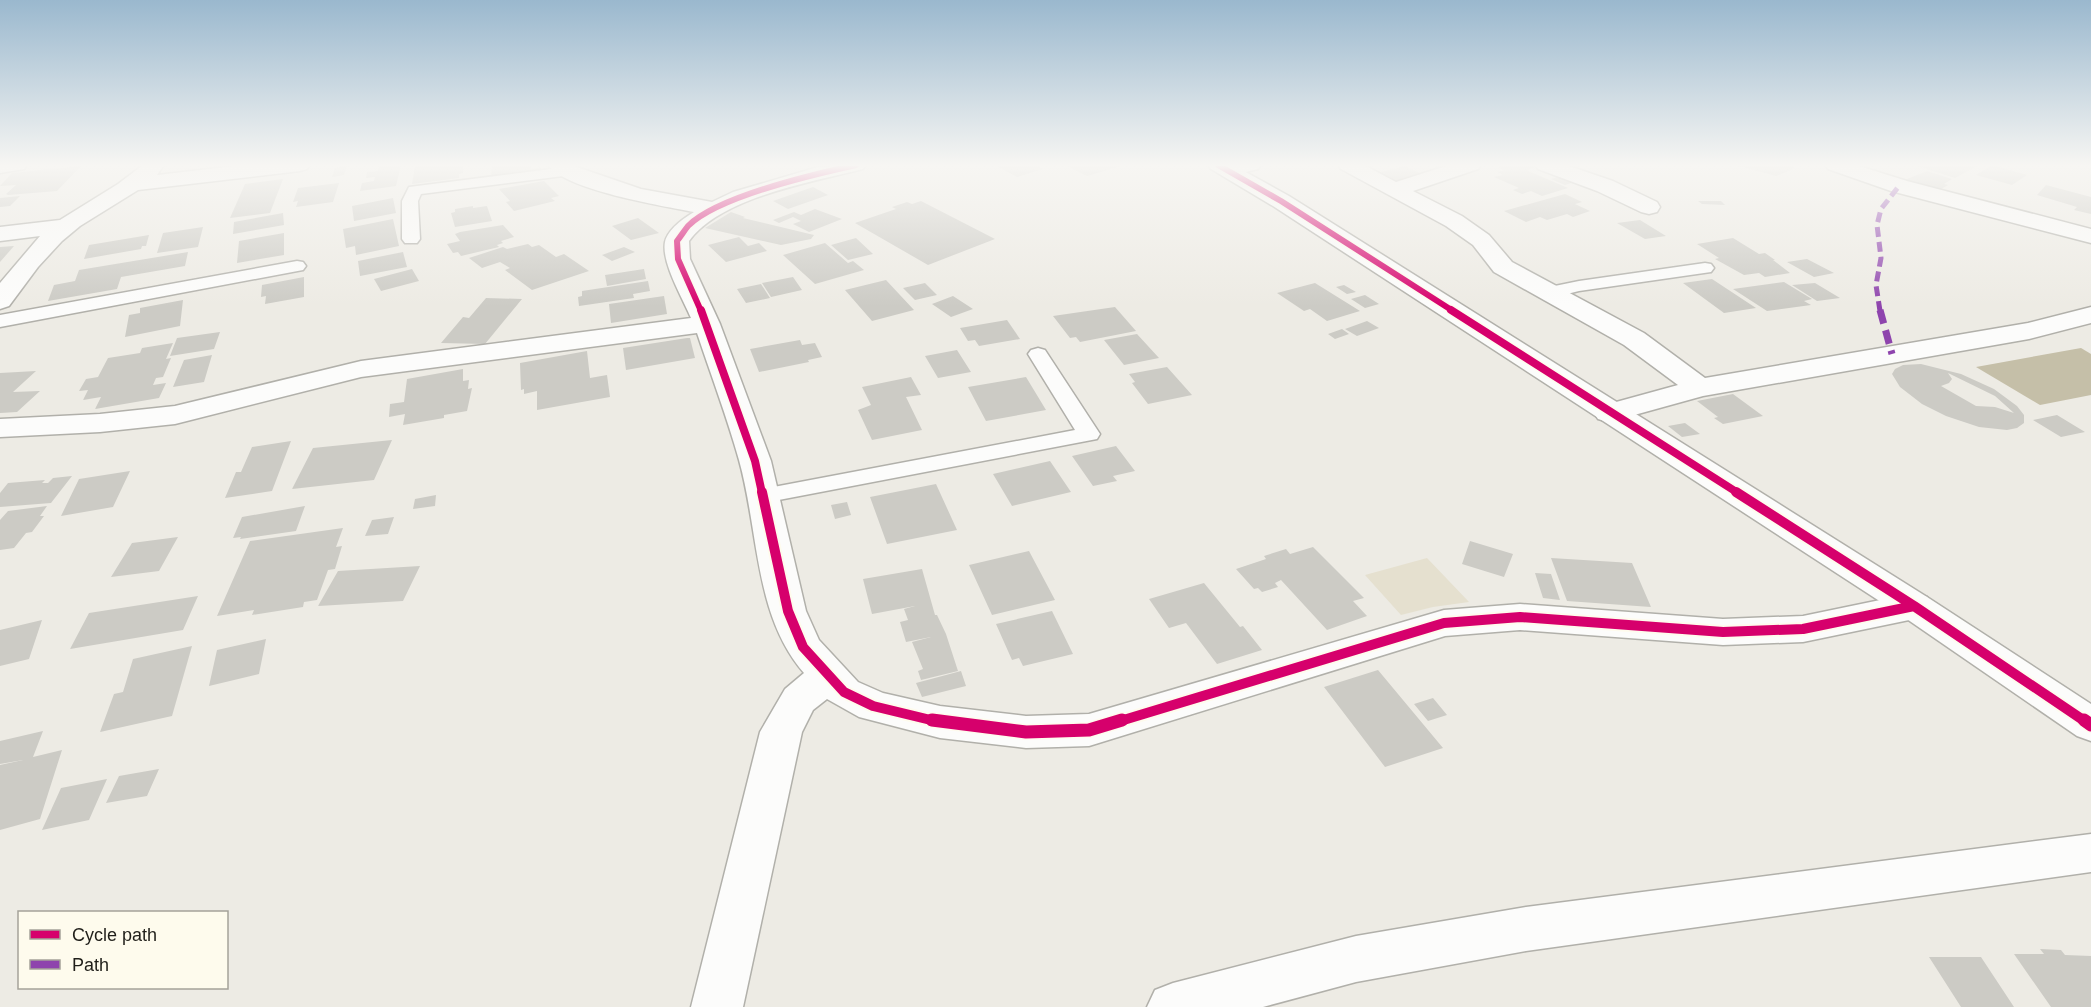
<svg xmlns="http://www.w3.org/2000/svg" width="2091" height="1007" font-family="Helvetica,sans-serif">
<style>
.green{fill:#e5e0cf}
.water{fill:#c5bfa8}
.building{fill:#cccbc5;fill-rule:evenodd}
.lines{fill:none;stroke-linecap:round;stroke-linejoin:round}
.service-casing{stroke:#b1b0aa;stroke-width:3}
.minor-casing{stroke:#b1b0aa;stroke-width:3}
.tertiary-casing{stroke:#b1b0aa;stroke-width:3}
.service{fill:#fcfcfb;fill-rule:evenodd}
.minor{fill:#fcfcfb;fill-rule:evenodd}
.tertiary{fill:#fcfcfb;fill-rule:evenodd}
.quiet-far1{stroke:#8e44ad;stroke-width:5;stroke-dasharray:10 5;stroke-linecap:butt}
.quiet{stroke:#8e44ad;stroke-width:7;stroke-dasharray:14 7;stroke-linecap:butt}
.cycleway-far3-casing{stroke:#fefbed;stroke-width:9}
.cycleway-far2-casing{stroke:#fefbed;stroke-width:11}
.cycleway-far1-casing{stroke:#fefbed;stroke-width:14}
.cycleway-casing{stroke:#fefbed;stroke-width:16}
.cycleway-far3{stroke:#d6006c;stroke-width:6}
.cycleway-far2{stroke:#d6006c;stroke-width:8}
.cycleway-far1{stroke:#d6006c;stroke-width:10}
.cycleway{stroke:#d6006c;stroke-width:13}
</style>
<rect width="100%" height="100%" fill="#edebe4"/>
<path class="green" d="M1427,558l42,44 -36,5 -32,8 -36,-40z"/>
<path class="water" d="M2081,348l10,6v41l-51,10 -64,-38z"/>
<path class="building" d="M379,165h22l-5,21 -36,5 2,-8 12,-2 1,-4 -9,1 1,-6 11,-1z
M463,165v8l-4,1v4l-47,6 3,-18z
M492,165h39v4l10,-2v3l-50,6z
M995,165h41l7,4 -26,8z
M1071,165h50v1l-34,10 -20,-10z
M1508,165h25l3,2 -10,3 42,18 -26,8 -11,-5 -9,3 -9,-4 6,-2 -25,-11 9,-2 -5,-3 6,-2 -6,-2z
M1787,165l9,3 -20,8 -37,-10z
M1914,165h65l-24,13z
M1992,165l35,10 -15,10 -36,-10z
M81,166l-24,25 -49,4 -2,-1 10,-9 -16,1 12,-13z
M347,166l-3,9 -12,2 3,-9z
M1405,166l19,9 -27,8 -20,-10z
M1927,171l25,8 -8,5 4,1 -12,7 -34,-11z
M1560,176l14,6 -9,3 -14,-6z
M283,179l-13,34 -40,5 15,-34z
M544,181l15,15 -8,2 4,3 -41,10 -8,-9 4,-1 -11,-12z
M339,183l-6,19 -37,5 2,-6 -5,1 5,-14z
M2046,185l45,12v17l-17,-4 3,-3 -40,-12z
M813,187l15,8 -40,14 -15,-8z
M1565,194l17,8 -7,2 15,7 -17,6 -6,-3 -20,6 -7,-3 -14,5 -22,-11z
M20,196l-10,10 -10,1v-9z
M393,198l3,15 -42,8 -2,-15z
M921,201l74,38 -67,26 -73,-42 41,-14 -4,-2 15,-5 5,2z
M1698,201h23l4,4 -23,-1z
M473,206v2l14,-2 5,15 -37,6 -4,-14 4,-1v-3z
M815,209l27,10 -33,13 -16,-8 8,-3 -8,-4 -14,6 -6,-3 21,-8 7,3z
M731,212l14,5 -2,1 71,17 -3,4 -30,6 -76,-17z
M283,213l1,12 -51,9 1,-12z
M638,218l21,15 -28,7 -19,-14z
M393,219l6,27 -43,9 -1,-9 -9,2 -3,-19z
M1640,220l26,16 -21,3 -28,-16z
M503,225l11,12 -13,4 2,2 -6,2 2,2 -38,9 -3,-4 -5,1 -6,-9 13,-3 -5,-7 5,-2z
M203,227l-5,20 -41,6 6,-20z
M284,233v22l-47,8 2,-22z
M149,235l-3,11h-4l-1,3 -57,10 5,-14z
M739,237l9,9 11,-3 8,8 -41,11 -18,-17z
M856,238l17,16 -25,6 -17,-15z
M1733,238l26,16 6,-1 10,7h-2l17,13 -25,4 -6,-4 -15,2 -29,-16 4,-1 -22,-14z
M825,243l23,20 5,-2 11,9 -49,14 -32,-29z
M528,244l4,3 7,-2 17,12 8,-3 25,17 -57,19 -27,-20 5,-2 -10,-6 -18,6 -13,-10 34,-11 4,2z
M14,246l-14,16v-15z
M624,247l11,5 -23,9 -10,-6z
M188,252l-3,14 -64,11 -4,12 -69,12 6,-16 21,-4 4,-11z
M403,252l4,15 -47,9 -2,-15z
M1807,259l27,14 -20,4 -27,-15z
M412,269l7,12 -38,10 -7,-12z
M644,269l2,10 -39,7 -2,-11z
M304,277v20l-39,7 1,-8 -5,1 1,-12z
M793,277l9,13 -31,7 -9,-14z
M1712,279l44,29 -32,5 -41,-30z
M886,280l28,30 -42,11 -27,-31z
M648,281l2,10 -17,3 1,4 -55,8 -1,-9 4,-1v-5z
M1784,282l28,17 -8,2 7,4 -44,6 -34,-22z
M925,283l12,12 -22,5 -12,-12z
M1315,283l45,28 -33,10 -17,-12 -6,2 -27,-18z
M1815,283l25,15 -23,3 -25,-16z
M761,284l9,14 -24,5 -9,-14z
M1344,285l12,7 -9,2 -11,-7z
M1365,295l14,9 -14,4 -14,-9z
M664,296l3,18 -56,9 -2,-19z
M953,296l20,13 -22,8 -19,-13z
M486,298l36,1 -37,45 -44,-1 22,-26 6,1z
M183,300l-3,26 -55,11 4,-22 11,-2v-5z
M1115,307l21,24 -56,11 -4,-5 -6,1 -17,-22z
M1007,320l13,19 -41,7 -4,-6 -7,1 -8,-13z
M1367,321l12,7 -22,8 -12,-7z
M1342,329l7,5 -14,5 -7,-5z
M220,332l-6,17 -44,7 7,-18z
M1137,334l22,24 -35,7 -20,-25z
M687,338h3l5,20 -69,12 -3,-22z
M800,340l2,5 13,-2 7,14 -14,3 1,2 -50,10 -9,-23z
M173,343l-7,16 5,-1 -8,19 -7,1 -3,7 13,-2 -7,15 -64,11 6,-12 -18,3 5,-10 -9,1 7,-12 12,-2 10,-19 32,-5 2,-5z
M957,350l14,22 -33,6 -13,-22z
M587,351l3,27 17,-3 3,22 -73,13v-19l-13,3v-5l-3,1 -1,-27z
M212,355l-8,27 -31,5 11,-27z
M1921,364l40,10 33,15 23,17 7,9v8l-7,5 -10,2 -28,-3 -33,-11 -24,-12 -22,-17 -8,-13 3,-5 8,-4zM1948,373l47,23 19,17 -19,-6 -19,-1 -35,-20 8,-3 3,-4z
M1167,367l25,28 -44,9 -16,-21 3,-1 -6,-8z
M463,369v12l6,-1 -1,9 4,-1 -5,23 -23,4v3l-41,7 2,-11 -16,3 1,-13 14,-2 3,-23z
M36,371l-23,21 27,-1 -23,21 -17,1v-40z
M911,377l10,18 -15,2 16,33 -50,10 -14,-30 13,-5 -9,-18z
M1026,377l20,33 -60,11 -18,-34z
M1733,394l30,22 -40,8 -9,-6 4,-1 -21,-16z
M2057,415l28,17 -24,5 -28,-17z
M1685,423l15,11 -18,3 -14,-11z
M392,440l-18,40 -82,9 21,-41z
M291,441l-19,50 -47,7 11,-26h5l11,-25z
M1116,446l19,25 -22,5 4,5 -24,5 -21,-30z
M1050,461l21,31 -59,14 -19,-32z
M130,471l-17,36 -52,9 18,-37z
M72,476l-21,27 -51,4v-14l8,-10 37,-3 -3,3h6l5,-5z
M936,484l21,46 -70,14 -17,-47z
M436,495l-1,11 -22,3 2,-10z
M847,502l4,13 -16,4 -4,-14z
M47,506l-7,10h4l-12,16 -6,1 -12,15 -14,2v-30l8,-9z
M305,506l-9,25 -56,8 1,-2 -8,1 9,-21z
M394,517l-6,17 -23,2 7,-16z
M343,528l-7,19 6,-1 -7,23 -7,1 -11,30 -13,2 -1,5 -51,8 2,-5 -37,6 33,-75z
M178,537l-19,34 -48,6 21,-34z
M1470,541l43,13 -9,23 -42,-13z
M1313,547l51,51 -11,3 14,15 -40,14 -46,-50 -6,3 3,4 -16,5 -4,-4 -4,1 -18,-20 30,-10 -2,-3 22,-7 4,5z
M1029,551l26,49 -63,15 -23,-50z
M1551,558l81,5 19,44 -84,-6z
M420,566l-17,35 -85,5 20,-35z
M922,569l13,46h2l9,19 12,37 -37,9 -3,-9 5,-2 -11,-27 19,-5 -25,5 -6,-20 8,-2 -4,-11 11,-3 -43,8 -9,-35z
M1535,573l16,1 9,26 -17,-2z
M1204,583l36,44 3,-1 19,24 -45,14 -31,-41 -17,5 -20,-29z
M198,596l-15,34 -113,19 19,-36z
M1052,611l21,43 -50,12 -4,-8 -7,2 -16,-36z
M42,620l-13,39 -29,7v-36z
M266,639l-7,35 -50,12 8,-36z
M192,646l-20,70 -72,16 14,-38 9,-2 10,-33z
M1378,670l65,78 -58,19 -61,-80z
M961,671l5,15 -44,11 -6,-14z
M1433,698l14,17 -19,6 -14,-17z
M43,731l-10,26 29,-7 -22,69 -40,11v-65l23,-5 -23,4v-23z
M159,769l-12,27 -41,7 13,-27z
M107,779l-18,41 -47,10 19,-42z
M2040,949l21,1 4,5 26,1v51h-40l-37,-53h30z
M1929,957h52l33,50h-53z"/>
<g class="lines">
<g class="service-casing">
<path id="service" d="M566,167l8,5 -3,3 -150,19 -3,7 2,38 -3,4h-12l-3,-4v-38l7,-14z
M297,261l6,1 3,4 -3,4 -303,57v-12z
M1705,263l6,1 3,4 -3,4 -132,19 -32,8 -7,-2 -2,-4 2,-4 39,-8z
M1038,348l7,2 55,84 -3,5 -334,64 -8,-2 -4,-5 4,-5 8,-2 312,-59 -47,-76 3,-4z"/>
</g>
<g class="minor-casing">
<path id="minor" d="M0,165h27l-3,4 -24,4z
M143,165h21l-7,10 86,-10h67l-3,4 -7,2 -162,19 -58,36 -18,15 -24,26 -29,39 -9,3v-26l40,-47 -40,5v-14l60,-7 58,-36z
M548,165h23l70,24 71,13 21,-10 85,-25 48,-2 -3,4c-51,13 -142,28 -174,72l1,18 30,65 51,137 35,150 13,29 39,42 25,11 57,13 86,10 63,-2 355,-104 76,-6 203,15 80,-3 111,-23 13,4 5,9 -5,9 -13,4 -111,23 -80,3 -203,-15 -75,6 -356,110 -63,2 -86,-10 -81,-21 -32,-18 -14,11 -11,22 -59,275h-52l69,-275 25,-43 19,-16c-50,-57 -45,-142 -65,-213 -12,-43 -28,-85 -42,-127l-336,44 -186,47 -75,8 -100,5v-18l100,-5 75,-8 186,-45 330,-43c-8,-19 -30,-56 -26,-76 3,-13 19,-24 29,-30 -31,-6 -129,-22 -146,-47z
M1224,165h37l-3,4 -28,7 -7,-2 -3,-4z
M1338,165h26l32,17 53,-17h32l-3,4 -65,22 49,25 27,19 23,27 132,71 61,45 323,-55 63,-16v16l-62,16 -326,57 -94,26 -11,-3 -4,-6 4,-6 80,-22 -54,-40 -130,-73 -21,-27 -27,-19 -105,-57z
M1535,165h31l47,16 44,21 3,5 -3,5 -8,2 -8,-2 -44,-21 -59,-22z
M1825,165h31l51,16 184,48v14l-200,-52 -63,-22z"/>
</g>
<g class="tertiary-casing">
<path id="tertiary" d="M1208,165h25l56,31 638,401 164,107v37l-14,-5 -176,-121 -628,-409 -62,-37z
M2091,834v38l-565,79 -170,31 -93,25h-116l8,-17 18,-7 183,-47 170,-29z"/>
</g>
<use href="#service" class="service"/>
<use href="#minor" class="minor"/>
<use href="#tertiary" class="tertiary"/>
<path class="quiet-far1" d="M1880,311l-4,-26 5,-27 -4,-33 4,-16 18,-23"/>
<path class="quiet" d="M1880,310l12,44"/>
<g class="cycleway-far3-casing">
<path id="cycleway-far3" d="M1218,165l63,36 172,110
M701,311l-23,-52 -1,-18c4,-5 7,-10 11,-15 29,-29 127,-52 168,-61"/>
</g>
<g class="cycleway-far2-casing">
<path id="cycleway-far2" d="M701,310l54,151 7,32
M1451,310l287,183"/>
</g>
<g class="cycleway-far1-casing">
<path id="cycleway-far1" d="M762,492l26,119 15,36 41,45 29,14 66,16
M1736,492l178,114 172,116
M1117,722l327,-99 76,-6 203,15 80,-3 111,-23"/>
</g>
<g class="cycleway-casing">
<path id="cycleway" d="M932,720l94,12 63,-2 33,-10
M2084,720l7,5"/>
</g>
<use href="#cycleway-far3" class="cycleway-far3"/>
<use href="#cycleway-far2" class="cycleway-far2"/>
<use href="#cycleway-far1" class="cycleway-far1"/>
<use href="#cycleway" class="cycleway"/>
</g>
<linearGradient id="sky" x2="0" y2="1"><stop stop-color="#9ab8ce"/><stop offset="0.54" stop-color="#f7f6f3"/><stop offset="1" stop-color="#f7f6f3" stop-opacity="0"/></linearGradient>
<rect width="2091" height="306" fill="url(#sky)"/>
<rect x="18" y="911" width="210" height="78" fill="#fefbed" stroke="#a5a399" stroke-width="1.5"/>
<rect x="30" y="930" width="30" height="9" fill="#d6006c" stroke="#a5a399" stroke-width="1.5"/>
<text x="72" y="941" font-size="18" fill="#201f1a">Cycle path</text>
<rect x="30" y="960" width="30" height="9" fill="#8e44ad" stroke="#a5a399" stroke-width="1.5"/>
<text x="72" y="971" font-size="18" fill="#201f1a">Path</text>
</svg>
